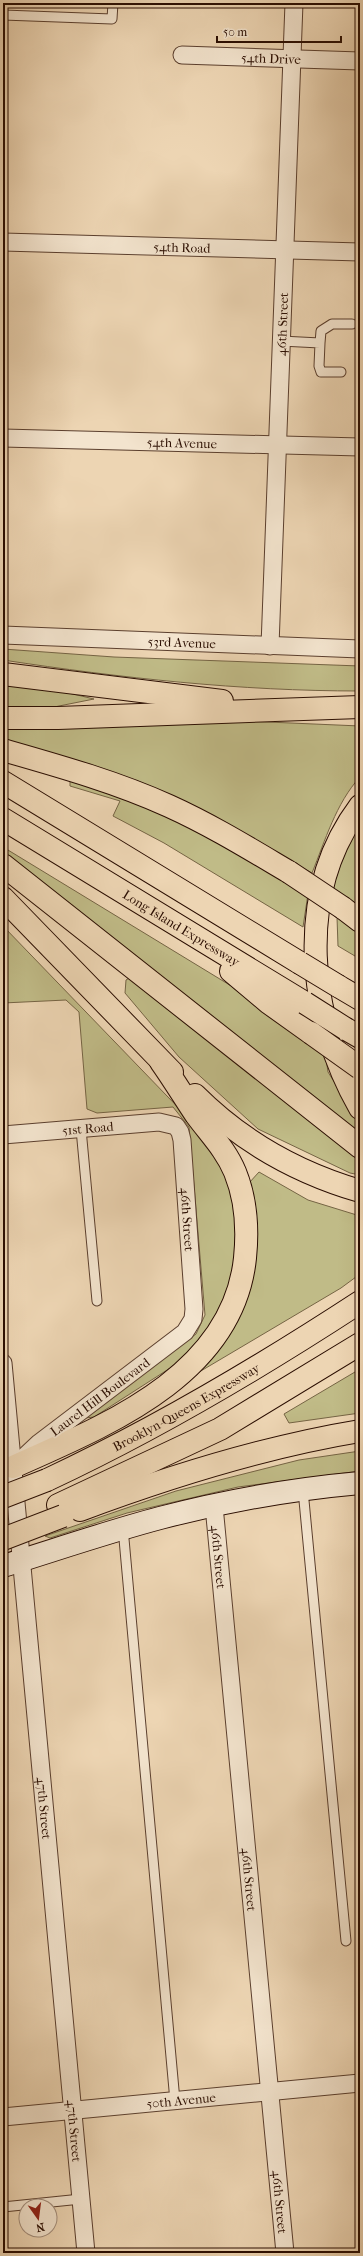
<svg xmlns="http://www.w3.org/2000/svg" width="363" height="2256" font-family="'IM FELL French Canon',serif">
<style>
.green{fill:#c0bb87;stroke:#756444}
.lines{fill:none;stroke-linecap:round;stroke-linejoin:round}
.lane-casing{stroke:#5b3f2e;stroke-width:11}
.street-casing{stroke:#5b3f2e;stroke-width:19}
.secondary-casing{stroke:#2a0d01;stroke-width:24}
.highway-casing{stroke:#2a0d01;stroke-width:24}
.lane{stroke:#f3e4ce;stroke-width:9}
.street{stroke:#f3e4ce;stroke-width:17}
.secondary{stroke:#f3e4ce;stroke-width:22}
.highway{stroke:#edd5b3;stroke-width:22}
.highway-bridge-casing{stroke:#2a0d01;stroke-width:24;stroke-linecap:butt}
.highway-bridge{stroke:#edd5b3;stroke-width:22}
.labels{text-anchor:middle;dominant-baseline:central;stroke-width:3.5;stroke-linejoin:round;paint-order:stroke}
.street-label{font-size:13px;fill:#2a0d01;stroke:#f3e4ce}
</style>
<rect width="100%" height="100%" fill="#edd5b3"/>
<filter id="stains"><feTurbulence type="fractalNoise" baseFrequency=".005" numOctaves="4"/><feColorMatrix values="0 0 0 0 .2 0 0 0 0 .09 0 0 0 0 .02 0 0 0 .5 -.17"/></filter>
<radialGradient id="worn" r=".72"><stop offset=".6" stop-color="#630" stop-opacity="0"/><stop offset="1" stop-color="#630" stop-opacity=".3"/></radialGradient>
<path class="green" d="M3,649l111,8 246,9v25c-120,0 -239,-13 -357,-31z
M3,681l32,4 59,14 -45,9 -46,-1z
M221,720l139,6v51c-24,26 -35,64 -48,96l-122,-69 -110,-41 -77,-23v-16z
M70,779l57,18 66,30 115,67 -5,33 -139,-84 -51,-27 7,-15 -50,-15z
M360,817v92l-30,-23z
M3,847l248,151 74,54 3,20 32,51v14l-357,-282z
M337,917l23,15v27l-22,-13z
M3,926l192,199 25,34 12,30 5,40 -5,53 -26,52 -28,29 -84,54 -9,1 111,-84 9,-19 -16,-188 -16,-20 -76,6 -10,-4 -8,-97 -13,-12 -63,3z
M131,977l229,181v17l-10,-2 -92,-44 -79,-72 -54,-64 1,-13z
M259,1172l49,28 52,16v58l-19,14 -152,90 52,-69 8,-126z
M360,1369v44l-71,10 -5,-9z
M360,1451v20l-122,16 -111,26 -77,25 -5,-2 131,-45 123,-31z"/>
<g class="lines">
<g class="lane-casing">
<path id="lane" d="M3,15l109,4 1,-16
M281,341l39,2 -1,23 2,6h20
M320,343l1,-12 11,-7h20
M81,1129l16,172
M303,1490l43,451
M123,1528l52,573
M3,2207l78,-8"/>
</g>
<g class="street-casing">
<g id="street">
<path id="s1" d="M182,55l178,6"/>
<path id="s2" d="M3,242l357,10"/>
<path id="s3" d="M3,438l357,9"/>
<path id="s4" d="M3,635l357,14"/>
<path id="s5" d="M270,646l24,-643"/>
<path id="s6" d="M3,1135l156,-13 17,4 4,6 2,8 12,169 -1,10 -8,13 -146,111 -17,16"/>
<path id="s7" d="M3,1363l83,890"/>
<path id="s8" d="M214,1506l71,747"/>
<path id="s9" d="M3,2117l357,-34"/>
</g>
</g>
<g class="secondary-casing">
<path id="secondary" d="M3,1566c52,-16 104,-34 157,-48 65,-17 133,-29 200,-35"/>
</g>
<g class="highway-casing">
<g id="highway">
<path d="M3,674l219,27"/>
<path d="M3,718h55l302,-11"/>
<path d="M3,750c56,16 113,32 166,56 42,19 81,43 120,66"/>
<path d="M3,782l297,181"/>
<path d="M360,806c-66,88 -52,211 0,302"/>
<path id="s10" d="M3,819l302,184"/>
<path d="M3,865l357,282"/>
<path d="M3,898l169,174"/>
<path d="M343,908l17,13"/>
<path d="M231,971l38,32 42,30"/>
<path d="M338,986l22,13"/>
<path d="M346,1029l14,8"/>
<path d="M195,1095c46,46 103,78 165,96"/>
<path d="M13,1467c94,-42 220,-92 232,-209 3,-29 1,-59 -10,-86 -9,-22 -25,-38 -39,-57 -12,-18 -23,-36 -35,-53"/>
<path id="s11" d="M47,1480c109,-51 212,-112 313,-178"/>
<path d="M58,1505l162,-76 140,-85"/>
<path d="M80,1510c91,-34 183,-63 280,-79"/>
</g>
</g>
<use href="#lane" class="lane"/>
<use href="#street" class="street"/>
<use href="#secondary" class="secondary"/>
<use href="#highway" class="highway"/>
<g class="highway-bridge-casing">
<path id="highway-bridge" d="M289,872l54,36
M300,963l38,23
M305,1003l41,26
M311,1033l49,35
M3,1497l44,-17
M3,1539l60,-23"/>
</g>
<use href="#highway-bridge" class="highway-bridge"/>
</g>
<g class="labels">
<g class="street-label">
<text stroke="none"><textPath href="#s1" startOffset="89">54th Drive</textPath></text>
<text stroke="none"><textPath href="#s2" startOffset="179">54th Road</textPath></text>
<text stroke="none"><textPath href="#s5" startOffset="322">46th Street</textPath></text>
<text stroke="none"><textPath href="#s3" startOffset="179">54th Avenue</textPath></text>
<text stroke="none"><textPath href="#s4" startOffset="179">53rd Avenue</textPath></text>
<text stroke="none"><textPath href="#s10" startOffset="209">Long Island Expressway</textPath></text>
<text stroke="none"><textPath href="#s6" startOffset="85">51st Road</textPath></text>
<text stroke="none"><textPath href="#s6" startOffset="269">46th Street</textPath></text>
<text transform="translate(100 1397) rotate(-37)">Laurel Hill Boulevard</text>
<text stroke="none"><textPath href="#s11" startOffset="157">Brooklyn-Queens Expressway</textPath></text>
<text stroke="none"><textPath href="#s8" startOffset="51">46th Street</textPath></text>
<text stroke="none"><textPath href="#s7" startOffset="447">47th Street</textPath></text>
<text stroke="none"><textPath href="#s8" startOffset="375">46th Street</textPath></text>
<text stroke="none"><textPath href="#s9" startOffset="179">50th Avenue</textPath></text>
<text stroke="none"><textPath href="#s7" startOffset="771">47th Street</textPath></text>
<text stroke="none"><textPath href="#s8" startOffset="699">46th Street</textPath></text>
</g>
</g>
<rect width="363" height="2256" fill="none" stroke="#edd5b3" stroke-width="16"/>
<rect x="4" y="4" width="355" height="2248" fill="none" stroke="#2a0d01" stroke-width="2"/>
<rect x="8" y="8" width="347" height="2240" fill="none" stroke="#2a0d01"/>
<g transform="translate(38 2218) rotate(166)"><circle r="19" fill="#f3e4ce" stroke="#a38e7c"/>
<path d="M0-3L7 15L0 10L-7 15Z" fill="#8f2418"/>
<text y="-6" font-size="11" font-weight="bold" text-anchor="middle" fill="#2a0d01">N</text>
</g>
<path d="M217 36v6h124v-6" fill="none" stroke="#2a0d01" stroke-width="2"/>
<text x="223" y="36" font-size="12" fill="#2a0d01" stroke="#f3e4ce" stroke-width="3" paint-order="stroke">50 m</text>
<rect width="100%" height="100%" filter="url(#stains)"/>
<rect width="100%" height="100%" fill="url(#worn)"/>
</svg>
